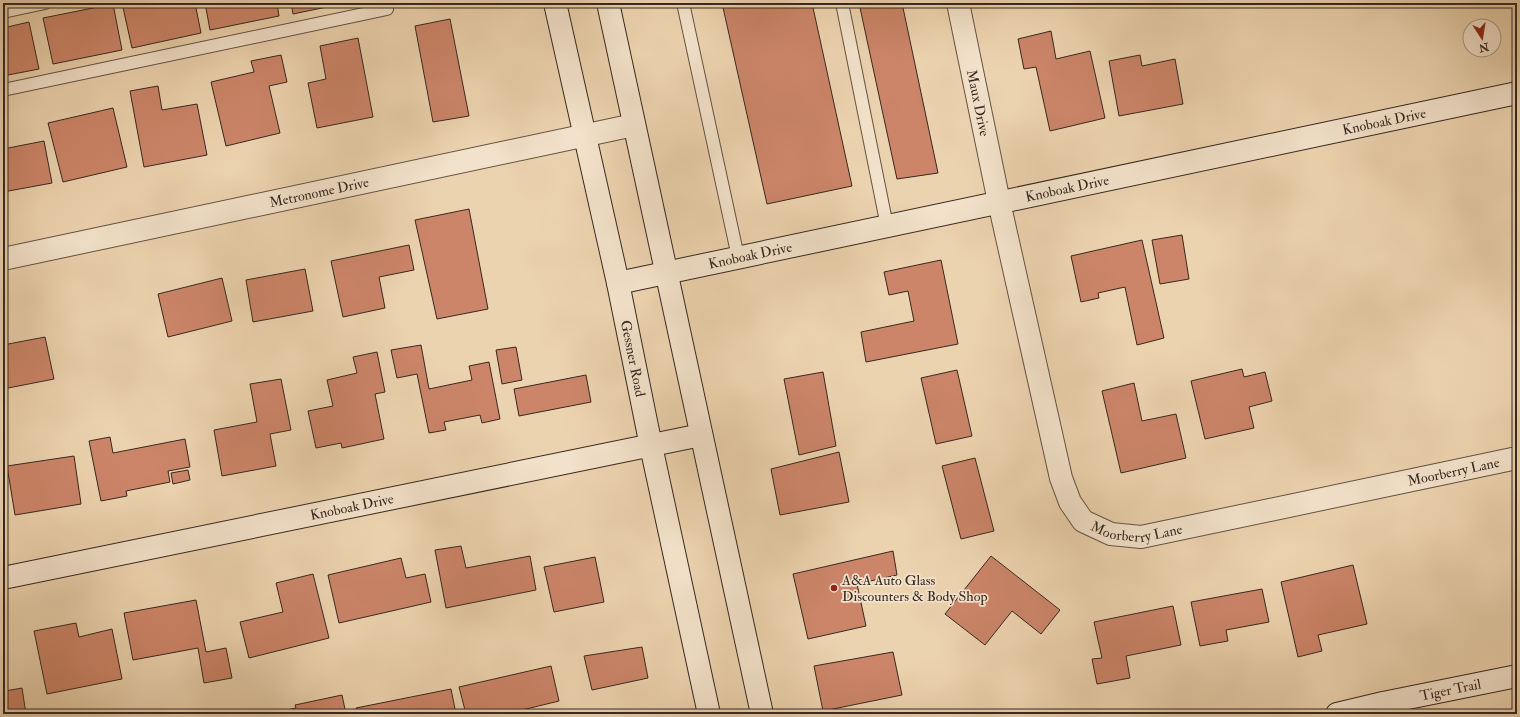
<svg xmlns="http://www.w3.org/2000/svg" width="1520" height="717" font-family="'IM FELL Double Pica',serif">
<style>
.building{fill:#cc8569;stroke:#372820}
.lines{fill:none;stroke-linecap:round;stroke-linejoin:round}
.lane-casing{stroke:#645344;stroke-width:14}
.street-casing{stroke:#645344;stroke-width:24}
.secondary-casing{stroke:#372820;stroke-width:24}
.lane{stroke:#f3e2cb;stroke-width:12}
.street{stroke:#f3e2cb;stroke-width:22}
.secondary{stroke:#f3e2cb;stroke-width:22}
.poi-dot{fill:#8f2418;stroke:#f3e2cb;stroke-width:1.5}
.labels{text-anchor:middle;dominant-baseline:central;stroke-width:3.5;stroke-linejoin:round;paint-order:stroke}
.street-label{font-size:14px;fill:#372820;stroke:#f3e2cb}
.poi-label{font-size:14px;fill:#372820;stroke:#f3e2cb;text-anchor:start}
</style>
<rect width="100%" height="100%" fill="#ecd3af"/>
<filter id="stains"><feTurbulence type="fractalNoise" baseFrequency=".005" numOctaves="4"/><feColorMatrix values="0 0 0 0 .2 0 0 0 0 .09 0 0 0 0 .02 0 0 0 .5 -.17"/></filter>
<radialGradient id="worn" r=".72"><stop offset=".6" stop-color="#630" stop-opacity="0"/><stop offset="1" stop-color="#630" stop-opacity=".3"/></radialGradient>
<path class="building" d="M122,3h73l6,30 -69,15z
M205,3h72l2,13 -69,14z
M291,3h55l-53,11z
M403,3h12l-11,3z
M722,3h90l40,183 -85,18z
M859,3h43l36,170 -41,6z
M113,4l9,46 -69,14 -10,-46z
M450,19l19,97 -36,6 -18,-96z
M29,22l10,47 -36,7v-48z
M1051,31l5,28 34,-8 15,67 -55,13 -14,-64 -12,2 -6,-30z
M358,38l15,79 -56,11 -9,-45 18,-4 -6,-33z
M281,55l6,27 -18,4 11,47 -54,13 -15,-64 43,-10 -3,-11z
M1140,55l2,11 33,-7 8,45 -64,12 -10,-55z
M158,86l4,24 35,-6 10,51 -63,12 -14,-76z
M113,108l14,59 -64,15 -15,-59z
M44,141l8,42 -49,9v-43z
M469,209l19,100 -51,10 -22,-99z
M1182,235l7,44 -29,5 -8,-44z
M1142,240l22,98 -27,7 -12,-58 -27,6 1,5 -18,4 -10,-46z
M409,245l5,25 -35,7 6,31 -42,9 -12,-56z
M941,260l17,84 -92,18 -5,-30 53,-11 -6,-30 -19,4 -5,-23z
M305,269l8,42 -60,11 -7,-42z
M222,278l10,43 -64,16 -10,-43z
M45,337l9,42 -51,10v-44z
M421,345l8,44 43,-9 -3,-14 20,-4 11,57 -18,4 -2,-8 -36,7 2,8 -17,3 -12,-59 -20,4 -6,-28z
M516,347l6,33 -20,4 -6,-34z
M377,352l8,40 -10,2 9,45 -42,9 -1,-5 -25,5 -8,-37 25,-5 -6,-26 30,-7 -4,-16z
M1242,369l2,8 21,-5 7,29 -23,6 5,21 -49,11 -14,-58z
M957,370l15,66 -36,8 -15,-66z
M823,372l13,74 -37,9 -15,-76z
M586,375l5,27 -72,14 -5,-27z
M281,379l10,51 -21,4 6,32 -54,10 -8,-46 43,-8 -7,-38z
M1134,383l8,38 34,-7 10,44 -65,15 -19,-82z
M110,437l3,16 72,-14 5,28 -22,4 2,11 -44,9 1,5 -26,5 -12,-60z
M3,442l3,14h-3z
M839,452l10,50 -69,13 -9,-46z
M74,456l7,48 -66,11 -8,-49z
M975,458l19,73 -33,8 -19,-73z
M188,470l2,10 -17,4 -2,-11z
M461,546l5,22 64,-12 6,34 -90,18 -11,-58z
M893,551l4,24 -40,9 9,42 -58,13 -15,-65z
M991,556l69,54 -19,24 -29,-23 -27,34 -40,-31z
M595,557l9,45 -50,10 -10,-45z
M401,558l5,20 19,-4 6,28 -92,21 -11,-48z
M1353,565l14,59 -49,11 4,16 -24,6 -17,-75z
M313,574l16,64 -80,20 -9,-36 43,-10 -7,-29z
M1262,589l7,33 -43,8 2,11 -28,5 -9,-44z
M196,600l10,52 20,-4 6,30 -28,5 -6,-35 -65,12 -9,-47z
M1173,606l8,39 -55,11 4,22 -33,6 -5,-25 10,-1 -8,-36z
M76,623l3,14 33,-8 10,50 -75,15 -13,-63z
M642,647l6,31 -56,12 -8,-34z
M893,652l9,43 -79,16 -9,-45z
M551,666l8,35 -37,9 1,4h-57l-7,-27z
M3,680l2,11 17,-3 4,26h-23z
M451,689l5,25h-99l-1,-6z
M342,695l4,19h-79l29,-6 -1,-3z"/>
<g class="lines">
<g class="lane-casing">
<path id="lane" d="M683,3l55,254
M842,3l45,223
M3,12l42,-9
M3,90l384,-81 -2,-6"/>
</g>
<g class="street-casing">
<g id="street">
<path id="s1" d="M958,3l41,199 62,276 9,24 13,19 28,13 30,3 376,-79"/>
<path id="s2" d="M3,259l631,-134"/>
</g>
</g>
<g class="secondary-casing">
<g id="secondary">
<path id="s3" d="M555,3l63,280 33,163 58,268"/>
<path d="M608,3l154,711"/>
<path id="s4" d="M618,283l899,-190"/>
<path id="s5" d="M3,578l698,-143"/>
<path id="s6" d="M1337,714l46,-11 134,-27"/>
</g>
</g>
<use href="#lane" class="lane"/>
<use href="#street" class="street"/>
<use href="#secondary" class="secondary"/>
</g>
<circle class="poi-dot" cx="834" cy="588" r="4"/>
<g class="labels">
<g class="street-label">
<text stroke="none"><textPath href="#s1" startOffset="102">Maux Drive</textPath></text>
<text stroke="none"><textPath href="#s4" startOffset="783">Knoboak Drive</textPath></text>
<text stroke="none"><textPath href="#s4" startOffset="459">Knoboak Drive</textPath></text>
<text stroke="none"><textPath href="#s2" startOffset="323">Metronome Drive</textPath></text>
<text stroke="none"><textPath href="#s4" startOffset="135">Knoboak Drive</textPath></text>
<text stroke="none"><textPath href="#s3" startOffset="364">Gessner Road</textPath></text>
<text stroke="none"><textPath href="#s1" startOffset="915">Moorberry Lane</textPath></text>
<text stroke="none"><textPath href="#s5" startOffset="356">Knoboak Drive</textPath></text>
<text stroke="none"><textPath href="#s1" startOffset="591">Moorberry Lane</textPath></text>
<text stroke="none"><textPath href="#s6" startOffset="116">Tiger Trail</textPath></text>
</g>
<g class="poi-label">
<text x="842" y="580">A&amp;A Auto Glass<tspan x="842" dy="16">Discounters &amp; Body Shop</tspan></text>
</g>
</g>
<rect width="1520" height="717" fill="none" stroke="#ecd3af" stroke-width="16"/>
<rect x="4" y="4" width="1512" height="709" fill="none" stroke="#372820" stroke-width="2"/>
<rect x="8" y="8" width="1504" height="701" fill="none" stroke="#372820"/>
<g transform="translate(1482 38) rotate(168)"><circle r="19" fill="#f3e2cb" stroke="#a89887"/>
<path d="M0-3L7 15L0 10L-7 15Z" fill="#8f2418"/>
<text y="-6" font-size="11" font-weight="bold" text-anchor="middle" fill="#372820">N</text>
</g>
<rect width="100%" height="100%" filter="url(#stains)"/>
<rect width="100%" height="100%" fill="url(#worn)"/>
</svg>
